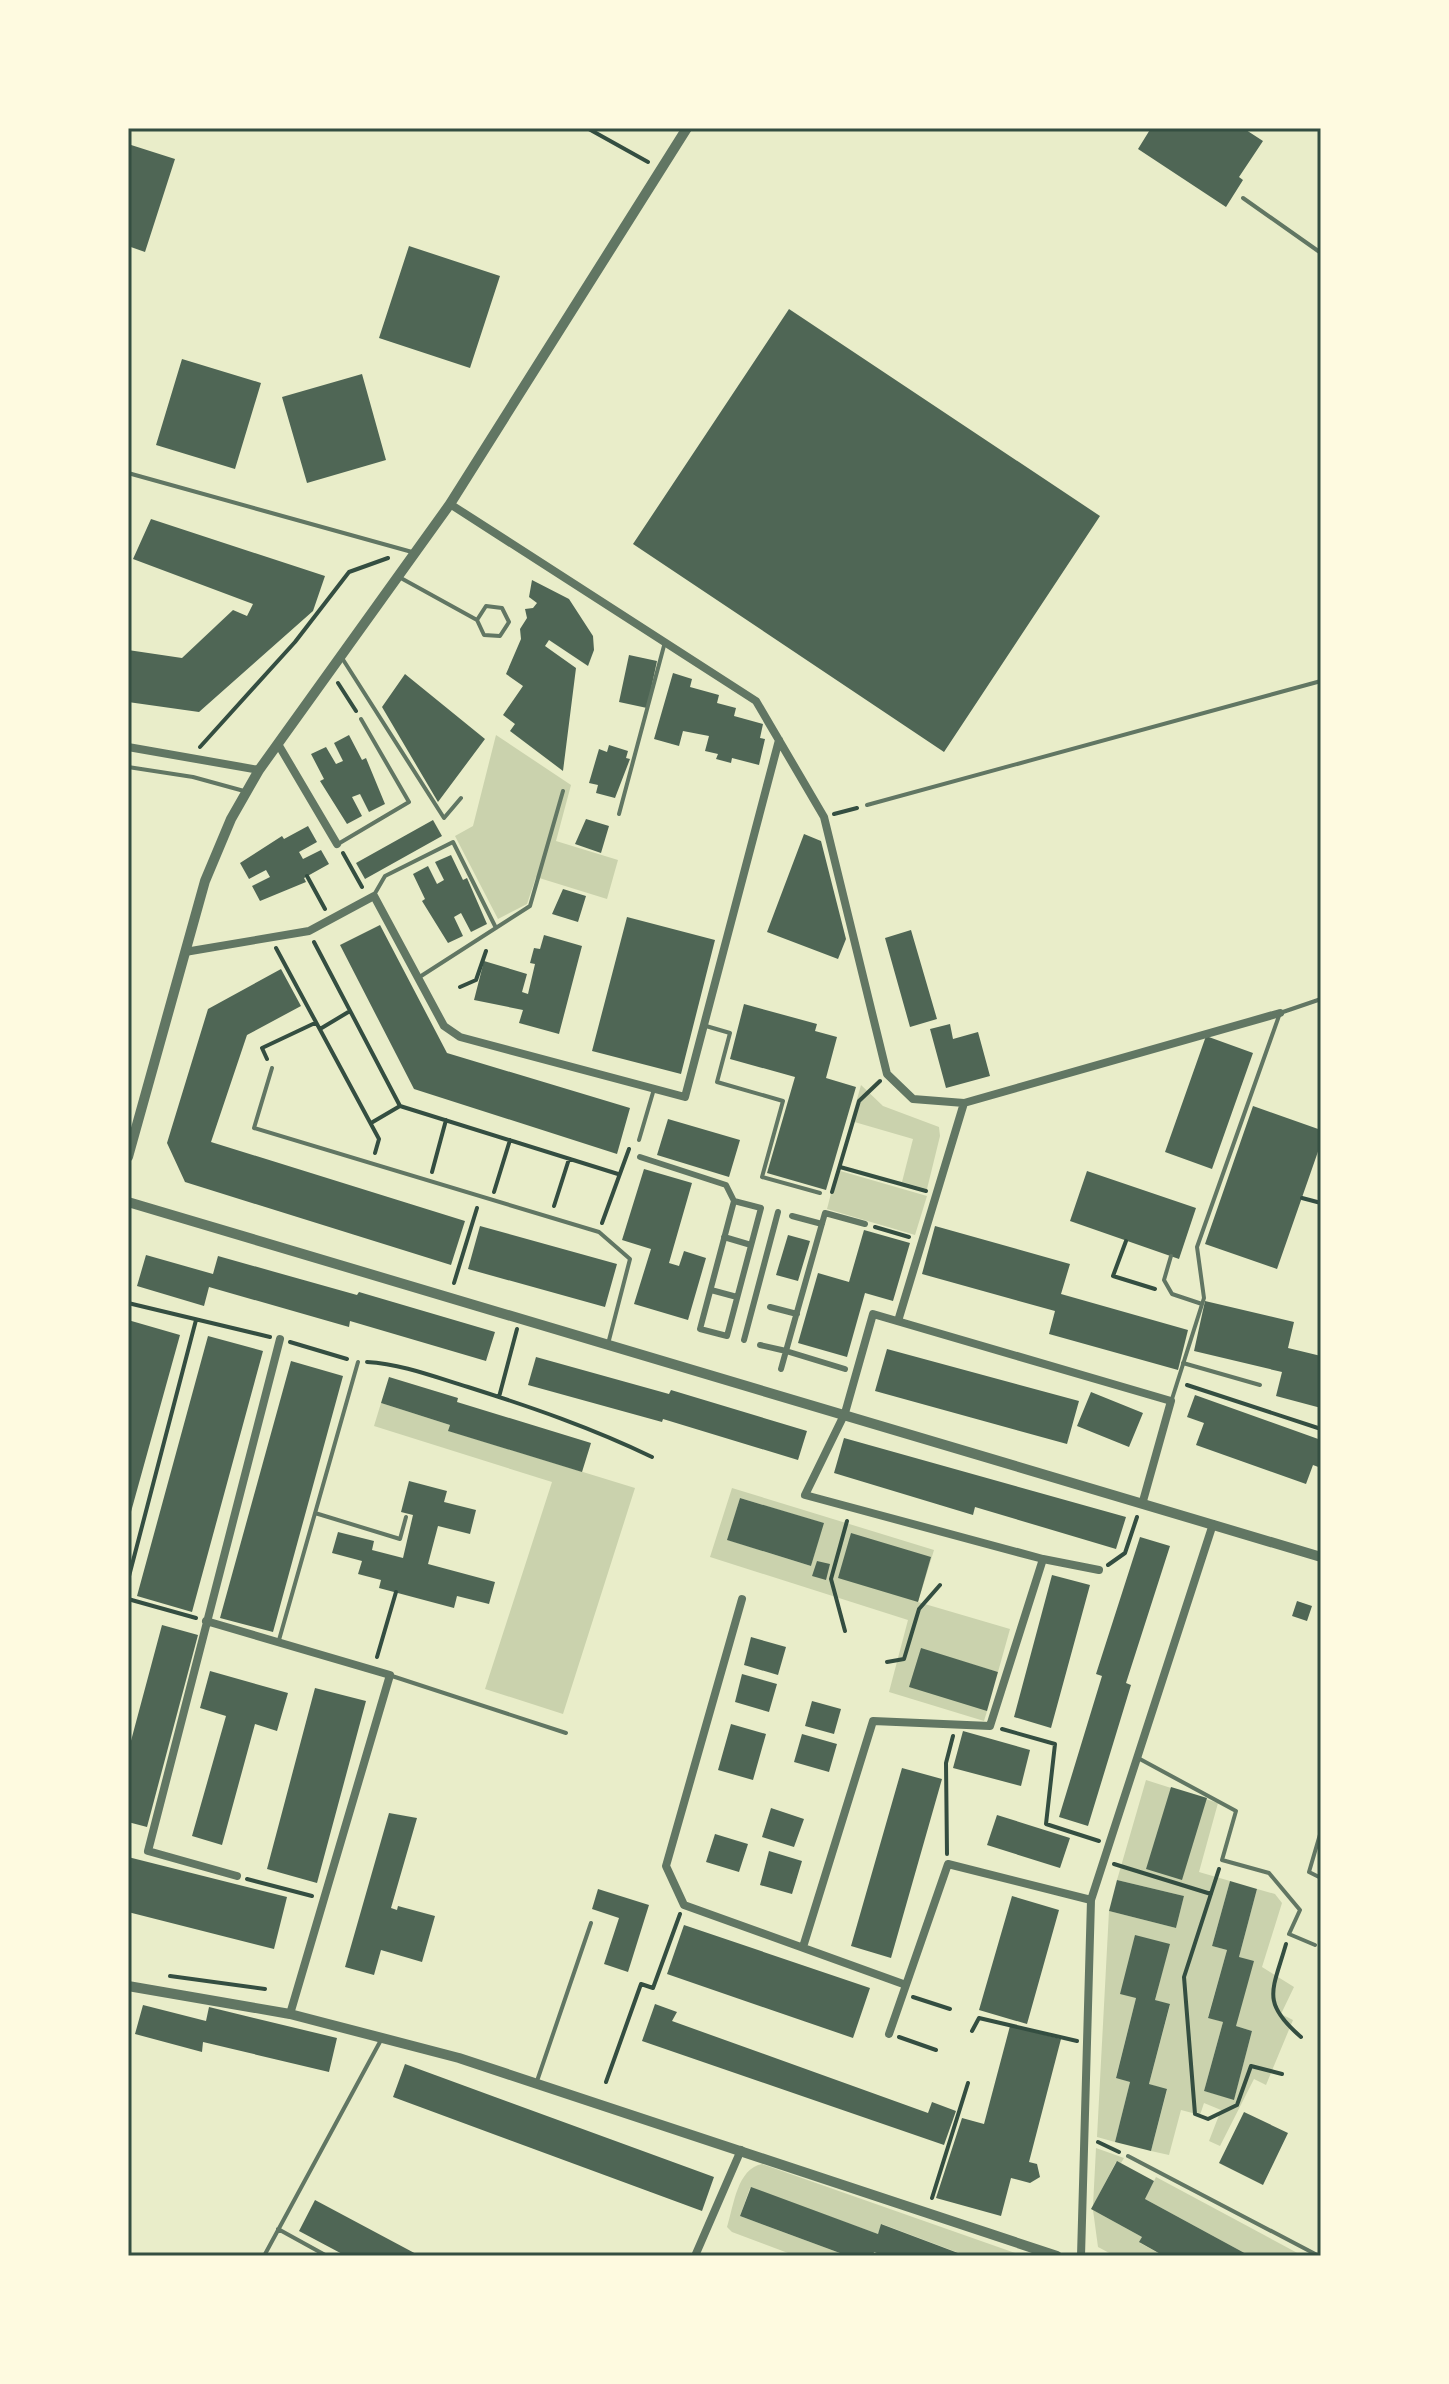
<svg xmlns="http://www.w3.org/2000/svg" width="1449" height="2384" font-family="'Roboto Serif',serif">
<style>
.green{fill:#cad2ad;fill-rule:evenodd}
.building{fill:#4f6655}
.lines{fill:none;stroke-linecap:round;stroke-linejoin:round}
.path{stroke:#344e41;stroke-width:4}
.service{stroke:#617663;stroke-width:4}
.pedestrian{stroke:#617663;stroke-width:6}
.minor{stroke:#617663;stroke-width:8}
.tertiary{stroke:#617663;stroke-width:10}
.neatline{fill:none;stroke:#344e41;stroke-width:3}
</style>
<rect width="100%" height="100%" fill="#e9edc9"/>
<path class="green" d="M496,735l75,50 -15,56 62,19 -11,39 -71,-22 -9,27 -29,15 -43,-83 18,-10z
M861,1085l22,21 56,21 1,9 -13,53 -25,-7 11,-43 -62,-18z
M837,1170l90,26 -12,39 -88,-26z
M381,1403l69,22 -1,6 186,57 -72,226 -78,-25 67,-207 -178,-56z
M732,1488l202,62 -16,52 92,27 -12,43 -77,-23 66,62 -3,10 -95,-29 19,-72 -198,-63zM740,1498l83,25 -12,43 -83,-26z
M1146,1780l72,23 -19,69 31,9 -18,65 15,4 -19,67 15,5 -19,69 30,8 18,-68 -16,-5 3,-69 18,-68 18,5 7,9 -20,64 32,20 -13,27 12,6 -27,65 -12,-6 -34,67 -11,-5 12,-31 -17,-7 -4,12 -19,-5 -12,45 -18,-4 16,-61 -18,-6 21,-79 -15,-5 14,-56 -33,54 -20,79 14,5 -15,60 -18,-5 12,-226 67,17 8,-32 -67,-16z
M1096,2148l28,10 -3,5 -5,-1 -23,44z
M762,2164l262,92h-57l-85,-32 -4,10 -128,-46 -10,28 108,40h-52l-64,-24 -5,-5c7,-22 10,-58 35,-63z
M1156,2177l147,79h-53l-105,-57z
M1093,2210l49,27 -2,6 24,13h-49l-17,-9z"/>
<path class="building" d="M1151,128h92l20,13 -24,36 4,3 -17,27 -88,-58z
M128,144l47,15 -30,93 -17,-6z
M409,246l91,30 -30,92 -91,-30z
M789,309l311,207 -156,236 -311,-208z
M182,359l79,24 -26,86 -79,-24z
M362,374l24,86 -79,23 -25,-86z
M151,519l174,57 -12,35 -114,101 -71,-10v-52l54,8 51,-48 14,6 6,-12 -120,-45z
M532,580l37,19 24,37 1,14 -6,16 -39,-26 -4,6 31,22 -13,103 -53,-40 5,-7 -12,-9 20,-29 -17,-12 15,-35 -1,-10 7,-11 -2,-9 8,-1 4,-5 -8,-6z
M629,655l28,6 -10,47 -28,-6z
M673,673l19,6 -2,8 29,8 -2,8 19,5 -2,8 29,8 -3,14 5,1 -6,26 -27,-7 -1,5 -15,-4 2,-5 -13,-3 4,-15 -26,-5 -4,15 -25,-7z
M405,674l80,65 -47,63 -56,-95z
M349,735l13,25 4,-2 19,46 -16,8 -9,-18 -8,3 10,19 -15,8 -27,-43 4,-2 -13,-25 15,-7 10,17 7,-3 -9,-18z
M609,745l19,6 -2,7 4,1 -15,39 -19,-5 2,-8 -9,-2 10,-34 8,3z
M586,819l23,7 -8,27 -26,-9z
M433,820l9,16 -77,43 -9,-16z
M308,826l9,16 -18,10 4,7 18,-9 8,14 -25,14 2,4 -46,19 -8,-15 18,-9 -4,-7 -17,9 -9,-16 42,-27 2,3z
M804,834l17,7 25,98 -8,20 -71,-27z
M451,855l12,25 4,-2 20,46 -16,8 -10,-19 -7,4 9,19 -15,7 -26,-42 3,-2 -12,-25 15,-8 9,18 7,-4 -9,-18z
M563,889l23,7 -8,26 -26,-8z
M627,917l88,23 -34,134 -89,-23z
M380,925l67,128 183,55 -13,46 -203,-65 -74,-144z
M911,930l26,89 -27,8 -25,-89z
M544,935l38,11 -23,88 -40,-11 4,-13 -49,-10 10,-39 43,13 -5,18 6,2 7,-30 -5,-1 4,-15 6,1z
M281,969l20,37 -54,29 -36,107 254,79 -14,44 -266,-83 -18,-39 41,-134z
M744,1004l73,20 -2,7 22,6 -11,41 30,9 -30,103 -59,-17 28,-96 -65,-18z
M950,1024l3,15 25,-7 12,44 -44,12 -16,-59z
M1206,1036l47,17 -41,116 -47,-17z
M1253,1106l68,24v13l-44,126 -72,-25z
M668,1119l72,21 -11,37 -72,-22z
M644,1169l48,14 -23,80 10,3 5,-15 22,7 -18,62 -54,-16 17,-55 -29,-9z
M1087,1171l109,37 -17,51 -109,-38z
M480,1226l137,38 -12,43 -137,-38z
M935,1226l135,38 -9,30 127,36 -10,40 -129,-36 6,-23 -133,-37z
M864,1230l46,13 -17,58 -28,-8 -18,64 -49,-14 20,-70 31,9z
M788,1235l22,6 -12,40 -22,-6z
M146,1255l67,19 5,-18 139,39 2,-3 136,40 -9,29 -136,-40 -1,6 -140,-40 -5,19 -67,-20z
M1205,1301l89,21 -6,26 33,8v52l-45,-12 6,-24 -88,-21z
M128,1320l52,15 -51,184h-1z
M208,1336l55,15 -71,261 -55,-16z
M887,1349l192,52 -12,43 -192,-53z
M536,1357l133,37 2,-4 136,41 -9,29 -135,-41 -1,3 -134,-37z
M291,1361l52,15 -70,256 -53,-14z
M389,1377l69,21 -1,4 134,41 -9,29 -134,-41 2,-6 -69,-22z
M1091,1392l52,21 -14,34 -52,-21z
M1195,1395l126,45v28l-8,-3 -7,19 -110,-39 8,-22 -17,-6z
M844,1438l282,79 -10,32 -141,-42 -2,8 -139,-42z
M409,1481l38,10 -3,11 32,8 -6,24 -32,-8 -10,38 67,18 -6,22 -32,-8 -3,12 -75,-20 2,-8 -23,-6 4,-13 -30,-8 6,-21 36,9 -2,9 31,8 10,-43 -12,-3z
M740,1498l84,25 -13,43 -84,-26z
M851,1533l80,24 -13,45 -80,-24z
M1140,1537l30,9 -44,137 5,2 -43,141 -29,-9 43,-141 -6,-2z
M817,1561l13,3 -4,16 -14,-4z
M1052,1575l38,10 -39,143 -37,-11z
M1297,1601l15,5 -5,15 -15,-5z
M162,1625l36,10 -51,192 -19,-5v-70z
M751,1637l35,10 -8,28 -34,-10z
M921,1648l77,24 -11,39 -78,-24z
M210,1671l78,22 -11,38 -22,-7 -33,121 -30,-9 34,-120 -26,-8z
M742,1674l35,10 -8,28 -34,-10z
M315,1688l51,13 -49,182 -50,-14z
M812,1701l29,8 -7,25 -29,-8z
M731,1724l35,10 -13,46 -35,-10z
M963,1731l67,19 -9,36 -68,-18z
M802,1734l35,10 -8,28 -35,-10z
M902,1768l40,11 -51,179 -40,-12z
M1171,1787l36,11 -25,82 -36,-11z
M771,1808l33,11 -10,28 -32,-10z
M389,1813l28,5 -26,90 6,2 1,-4 37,10 -13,46 -41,-12 -7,25 -29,-8z
M997,1815l73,23 -10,30 -73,-23z
M715,1834l33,10 -9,28 -33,-10z
M769,1851l33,10 -10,33 -32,-9z
M128,1857l159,40 -13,52 -146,-37z
M1117,1880l67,16 -8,32 -67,-17z
M1230,1881l27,8 -18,68 15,4 -18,65 16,5 -18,69 -30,-9 19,-69 -15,-4 19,-68 -15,-4z
M598,1889l51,16 -21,67 -24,-8 15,-46 -27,-9z
M1012,1896l47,14 -32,114 -48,-14z
M684,1925l186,63 -17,50 -186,-64z
M1135,1935l35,9 -15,56 15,4 -21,80 18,5 -16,62 -36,-9 15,-60 -14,-4 20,-80 -16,-4z
M655,2004l22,8 -5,9 256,92 4,-11 24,9 -12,34 -302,-104z
M143,2005l63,16 3,-14 128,31 -8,34 -126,-30 -1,10 -67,-18z
M1010,2026l51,13 -32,123 8,2 3,13 -10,6 -19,-5 -10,38 -65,-18 26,-80 22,6z
M405,2064l309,113 -12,34 -309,-114z
M1244,2112l44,21 -25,52 -44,-22z
M1117,2161l37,20 -9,18 105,57h-86l-25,-14 3,-5 -51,-28z
M751,2187l127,47 3,-10 85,32h-81l-11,-4 -1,4h-25l-108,-40z
M315,2200l105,56h-74l-47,-25z"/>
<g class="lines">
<path class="path" d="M468,128h13
M587,128l61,34
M338,683l18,28
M200,747l95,-105 54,-70 39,-14
M834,814l23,-6
M343,853l19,34
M307,876l18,33
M314,942l86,164 218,68
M276,948l103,191 -4,14
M460,987l16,-7 10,-29
M320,1029l30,-18
M267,1059l-5,-11 53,-25
M371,1123l29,-17
M840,1167l86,24
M432,1172l14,-52
M494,1192l16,-52
M832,1192l27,-91 21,-20
M1302,1198l19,5
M554,1206l15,-47
M602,1223l27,-74
M875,1227l34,10
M1126,1241l-13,35 42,13
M454,1283l23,-75
M128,1303l142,34
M290,1342l57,17
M367,1362c35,2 68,15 101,25 63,20 124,41 184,70
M1187,1385l134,44
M499,1397l18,-68
M1108,1565l17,-12 12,-36
M128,1580l68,-260
M128,1599l68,19
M845,1631l-14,-52 16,-58
M377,1657l19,-65
M887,1662l17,-3 15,-50 21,-24
M1002,1729l53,15 -9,80 53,17
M947,1854l-1,-91 7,-27
M1114,1864l97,30
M1219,1869l-35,108 11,137 13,5 29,-14 14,-39 31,8
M247,1879l65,17
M1286,1944c-13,46 -26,58 15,93
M170,1976l95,13
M913,1997l37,12
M972,2031l7,-13 98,23
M899,2037l37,13
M606,2082l35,-98 12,4 27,-74
M1098,2142l21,10
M932,2198l36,-115"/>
<path class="service" d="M1243,198l78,55
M128,473l284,79
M399,577l78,43 7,15 16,1 9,-14 -7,-14 -16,-2 -9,14
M342,658l102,160 17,-20
M128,767l65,10 51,14
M867,805l454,-124
M619,814l46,-172
M338,844l71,-42 -48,-83
M374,895l11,-19 68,-34 43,86
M418,978l112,-72 33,-115
M706,1026l24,7 -13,49 66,19 -21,76 58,16
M272,1068l-18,60 345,104 31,27 -22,85
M639,1140l15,-51
M1171,1256l-7,24 8,14 30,10
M1183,1363l77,22
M1172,1399l32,-101 -7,-51 83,-234 41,-14
M315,1513l85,26 6,-22
M279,1640l79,-278
M392,1676l174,57
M1138,1758l98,53 -14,49 47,13 31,37 -11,24 26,11
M1321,1831l-12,41 12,6
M537,2081l54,-158
M1128,2156l191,100
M278,2229l49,27
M264,2256l117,-216"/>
<path class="pedestrian" d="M640,1157l86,28 8,16
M734,1201l27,7 -34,128 -27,-7z
M792,1216l30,8
M724,1237l27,8
M711,1290l26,7
M770,1307l27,7
M744,1340l34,-128
M760,1345l26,6 -5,18
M845,1369l-59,-18 39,-138 40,11"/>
<path class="minor" d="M450,504l306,197 68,116 63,257 26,25 51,4 316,-90
M278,744l59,100
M128,747l131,23
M185,952l124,-21 65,-35 70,130 16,11 225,60 94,-357
M898,1321l66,-218
M1099,1570l-56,-11 -238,-64 40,-82 28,-99 298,87 -28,100
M742,1599l-76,267 18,39 222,80
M206,1621l184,54 -100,339
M237,1876l-89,-25 132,-512
M803,1947l70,-226 117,5 53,-167
M889,2034l59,-170 143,36
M695,2256l46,-106
M1081,2256l10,-356 122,-376"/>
<path class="tertiary" d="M128,1157l77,-276 26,-62 28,-49 191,-266 237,-376
M128,1202l1193,355
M128,1986l162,28 169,44 598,198"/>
</g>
<rect width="1449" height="2384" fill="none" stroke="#fefae0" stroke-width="260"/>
<rect x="130" y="130" width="1189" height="2124" class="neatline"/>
</svg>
